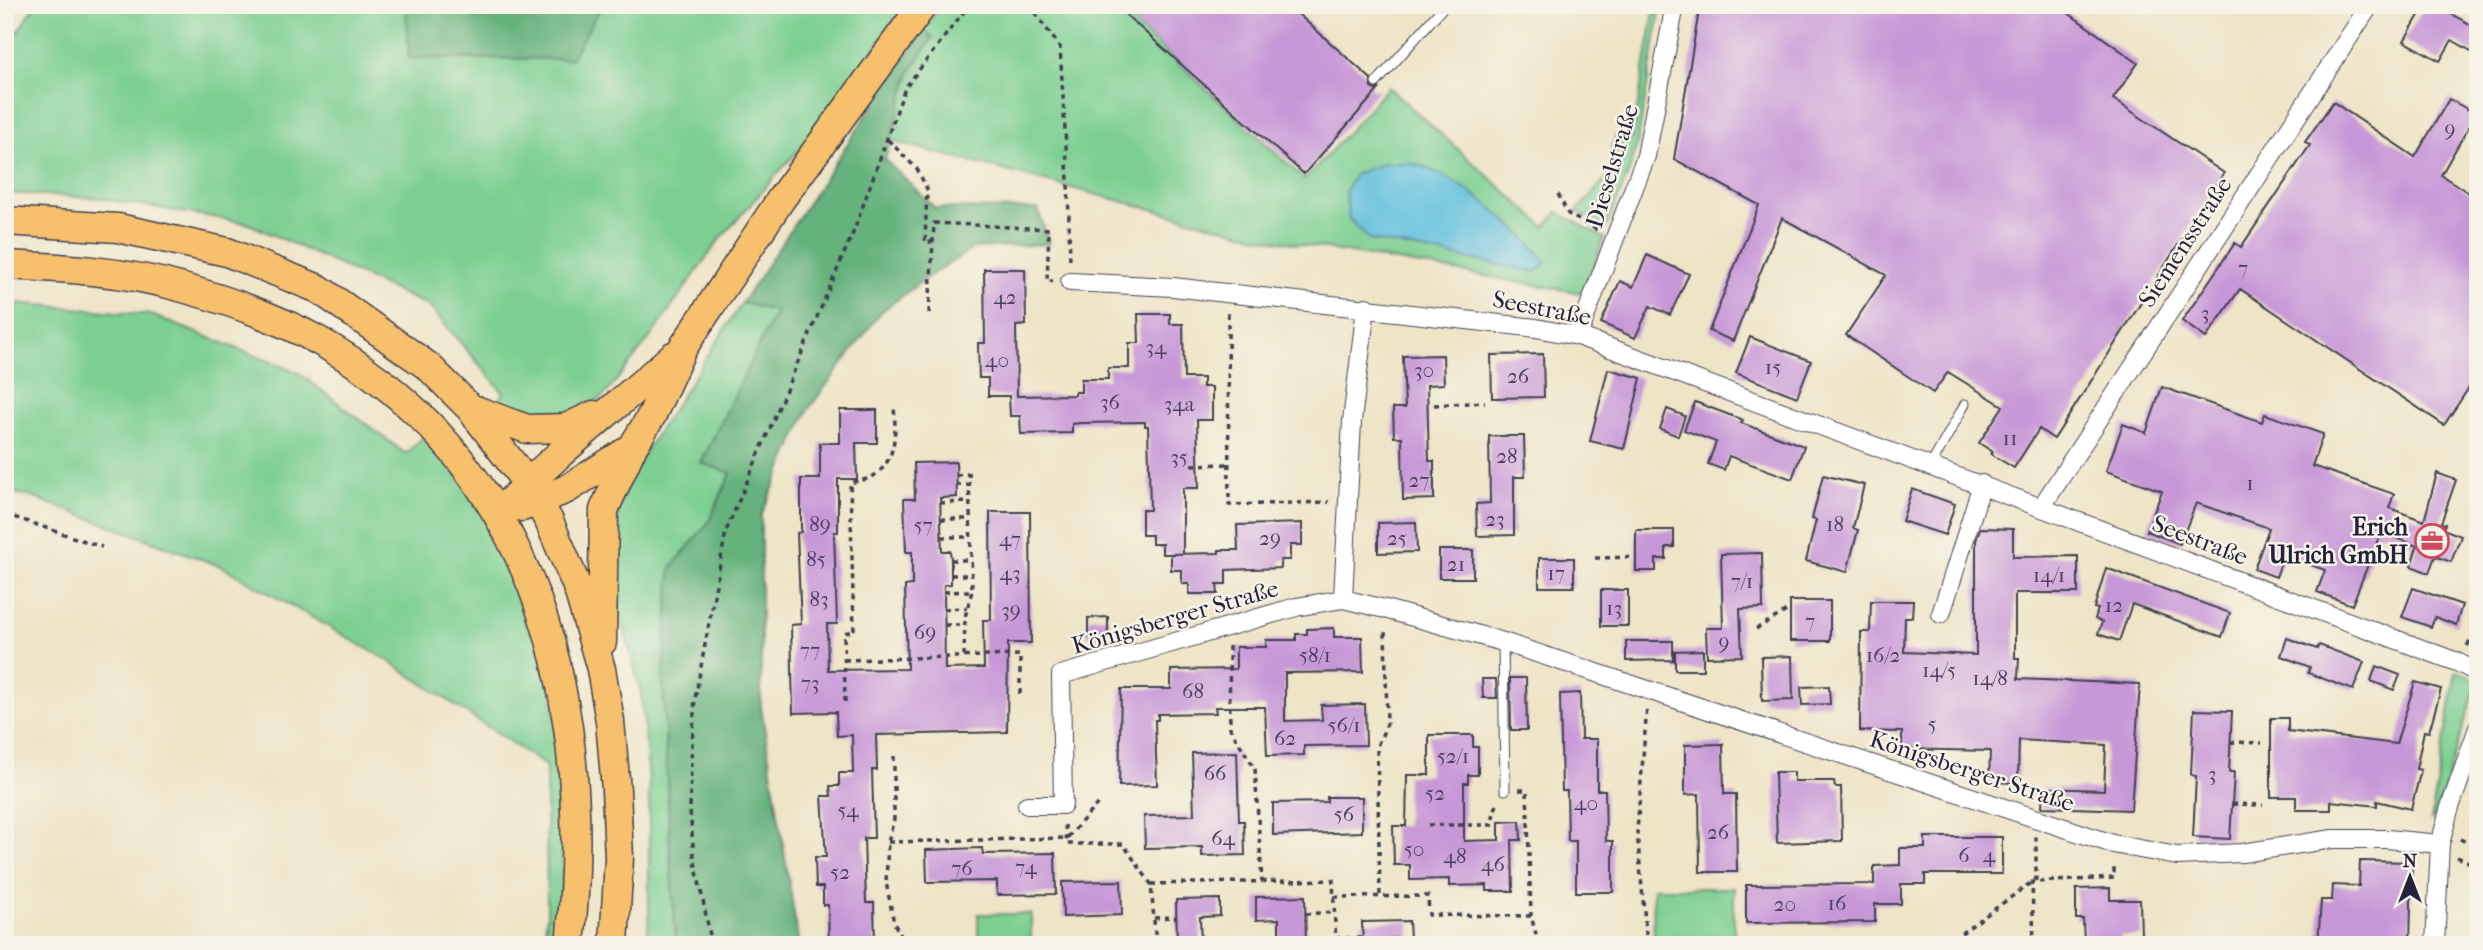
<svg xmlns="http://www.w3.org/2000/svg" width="2483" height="950" font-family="'IM FELL French Canon',serif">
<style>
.green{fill:#7ccf91;stroke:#4f7866;stroke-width:2}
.forest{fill:#65b27b;stroke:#446a5b;stroke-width:2}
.water{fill:#60c0de;stroke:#41718c;stroke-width:2}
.building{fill:#c798d7}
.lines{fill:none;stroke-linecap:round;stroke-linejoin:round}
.lane-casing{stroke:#413f50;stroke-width:11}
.street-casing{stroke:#413f50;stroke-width:20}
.primary-casing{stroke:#413f50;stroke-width:31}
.path{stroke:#413f50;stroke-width:3.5;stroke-dasharray:5 5;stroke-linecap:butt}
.lane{stroke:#fff;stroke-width:9}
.street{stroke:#fff;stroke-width:18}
.primary{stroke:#f7c06c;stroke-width:28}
.labels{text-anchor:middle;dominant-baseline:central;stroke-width:5;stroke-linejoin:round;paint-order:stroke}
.number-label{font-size:21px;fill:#4b4062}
.street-label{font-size:24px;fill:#22223b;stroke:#f7f3e8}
.poi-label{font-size:24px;font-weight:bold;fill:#22223b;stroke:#f7f3e8;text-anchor:end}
</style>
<rect width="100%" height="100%" fill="#f7f3e8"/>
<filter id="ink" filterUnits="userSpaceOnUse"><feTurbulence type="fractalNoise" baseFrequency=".0143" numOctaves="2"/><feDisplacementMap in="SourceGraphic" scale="14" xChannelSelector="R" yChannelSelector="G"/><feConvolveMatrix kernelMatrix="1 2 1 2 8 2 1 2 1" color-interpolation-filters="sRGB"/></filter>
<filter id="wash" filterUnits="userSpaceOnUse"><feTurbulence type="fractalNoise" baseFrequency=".00686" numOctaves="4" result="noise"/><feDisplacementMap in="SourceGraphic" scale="28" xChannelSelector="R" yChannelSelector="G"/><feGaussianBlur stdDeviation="1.57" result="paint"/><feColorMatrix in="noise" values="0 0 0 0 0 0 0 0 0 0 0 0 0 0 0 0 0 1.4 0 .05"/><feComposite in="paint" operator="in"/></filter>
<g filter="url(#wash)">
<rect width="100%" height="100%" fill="#eee4c6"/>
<path class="green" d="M35,5h371l3,53 161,1 32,-54h304l-96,132 -91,103 -70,99 -44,56 -28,18 -33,8 -29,-7 -18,-12 7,-9 -75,-87 -182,-83 -148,-25 -94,-5v-141z
M942,5h193l-8,11 178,164 83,-93 157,140 13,-15 46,26 -21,55 -325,-56 -370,-97 -11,-10 29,-41 4,-17 23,-35 -10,-7z
M1655,5h6l-23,135 -9,32 -23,56 -29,-17 46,-52 -12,-11 5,-12 16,3z
M5,302l146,13 146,57 109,82 20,-20 71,95 52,143 14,94 -2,179h-18l4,-29 -1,-150 -157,-105 -166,-94 -194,-71 -24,-5z
M742,303l34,8 -75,152 30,10 -22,49 -38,46 -8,113 7,171 7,91 -30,2 2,-31v-133l-8,-88 -26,-99 2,-84 17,-41z
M2456,671l14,5 7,6 -41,134 -5,4z
M1653,888h81v57h-80z
M978,914h53v28h-53z"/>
<path class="forest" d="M406,5h196l-31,54 -162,-1z
M923,30l10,7 -23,35 -25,88 50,48 103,1 11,35 -75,4 -48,30 -45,34 -73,98 -47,105v192l38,238h-123l-6,-93 -7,-171 8,-113 38,-46 22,-49 -30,-10 75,-152 -34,-8z"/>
<path class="water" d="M1385,163c11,0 23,-1 33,2 48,16 96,59 129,97l-10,10 -167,-32 -21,-21 -4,-27 10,-18z"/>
<g id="blocks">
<path class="building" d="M1135,5h153l83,74v9l4,2 5,-2 -76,86 -178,-159z
M1700,5h357l81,58 -25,36 111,74 -170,266 -15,-10 -25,39 -23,-14 2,-2 -14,-9 24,-37 -55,-34 -15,21 -87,-58 40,-60 -104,-57 -49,123 -24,-10 50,-126 -85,-46z
M2425,5h10l43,24v26l-26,-15 -12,21 -36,-20z
M2449,99l27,15 -35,61 37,24v175l-34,51 -204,-136 -34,49 -24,-17 53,-78 6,4 69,-102 -5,-3 28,-40 82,55z
M1647,255l42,19 -19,41 -20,-9 -15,32 -34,-15 19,-42 13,6z
M984,269h41l1,56 -10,1 1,70 58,-1v-3h6v-13h27v-11h21v-25h10l-1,-29h32v10h13l1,54h19v9h9v33h-15l2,68h-16v66h-21v-10h-10v-9h-10v-25h8l-2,-84h-3v-4l-64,1 -9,1v9l-51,1 -1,-18h-10l-1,-20h-21v-18h-9l-1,-35h7z
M1750,337l61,24 -14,36 -61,-24z
M1543,354l1,43 -52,1 -1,-43z
M1443,355l1,29 -17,1 2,76h5v38l-31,1 -1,-63h-8l-1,-29h12l-2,-52z
M1608,369l33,9 -17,71 -34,-8z
M2162,387l100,35 3,-8 58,20 -11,32 82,28 -5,14 35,13 13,-48 19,7 -15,43 4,1 -2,5 18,7 -10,26 -16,-6 -6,17 -18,-7 6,-20 -36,-14 -29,73 -35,-13 8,-22 -41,-15 -8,22 -22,-8 15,-41 -73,-25 -16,41 -33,-13 15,-40 -56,-20 17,-47 23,9z
M1695,402l48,18 -2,3 63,23 -12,33 -63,-23 -5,14 -16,-6 8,-22 -32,-12z
M1667,409l18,7 -7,20 -18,-7z
M840,410h37v33h-21l1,36h-19v53h-4l3,92h-10l1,46 79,-1 -2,-83 7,-1v-33h-6l-2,-53h11l-1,-36 42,-1 1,35 -17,1 2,53h8l1,9v24l-7,1 1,84 39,-1 -1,-48h8l-1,-108h40l1,131h-23l-1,89 -131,3 1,35h-5l2,68h-10l2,65h8l1,42h-46l-1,-40h-5v-18h-7l-1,-30h11l-4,-61h9l-1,-10h9v-13h14l-1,-38 -15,1 -1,-24 -43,1 -2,-88 10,-1 -4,-91 4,-1v-53h19v-36h20z
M1489,436h35l1,41h-11v58l-37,1 -1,-32 14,-1z
M1823,475l41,10 -11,43 5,2 -11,42 -41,-11 10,-41 -4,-1z
M1912,489l43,15 -10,31 -43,-14z
M1416,522l1,30 -39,1v-30z
M1302,523v22h-12v15h-9v8l-55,2v14h-9l1,10h-29v-10h-7v-14h-11v-16l48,-1v-3h19l-1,-25z
M1980,528l33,1v28l65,-1v37h-63v65h4l-1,21 122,5 -9,126 -89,-3 1,-19 61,2 2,-45 -87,-5 -1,43 -29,-1 1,-31 -88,-2v-17l-42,-1 1,-99h9l1,-31h42l-1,16h-7l-1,35 72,3v-114z
M1636,530h38v17h-8v12h-10v12h-20z
M1439,550h34v28h-34z
M1762,553l1,55 -23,1 2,47 -35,1 -1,-29h17l-2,-74z
M1539,558h35v29h-35z
M2106,568l124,45 -8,24 -90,-33 -13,37 -21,-7 4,-12 -7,-3 3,-10 -4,-1z
M2413,588l49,17 -6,20 -21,-8 -4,10 -29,-10z
M1601,590h27v36h-27z
M1790,601h40v40h-40z
M1108,617v20h-20v-19z
M1334,628v9h28l1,35 -78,1v48l37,-1 -1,-15 44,-1 1,41 -62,1v9l-37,1 -2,-49h-50l1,6 -58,1v6h-3l2,65 -38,1 2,-97h50v-19l65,-1v-22h30v-7h30v-6h11v-5z
M2287,638l30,11 2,-4 45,17 -11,28 -45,-17 2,-6 -29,-11z
M1626,641h47v19l-47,1z
M1703,650v20h-28v-19z
M1792,656l1,44 -31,1 -1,-44z
M2376,666l24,9 -6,15 -23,-9z
M1510,678h16l1,52h-16z
M1482,679h14l1,19h-14z
M2415,682l26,7 -12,43 -5,-1 -8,38 5,1 -10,39 -34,-8v5l-46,-5v9h-35v-13h-25v-79h17v13l108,13z
M1829,686l1,18 -28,1 -1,-18z
M1580,693l1,46h16v51h8l1,51h7v51h-37v-51h-8l-1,-50h-5l-2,-97z
M2194,710l38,1 -3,61h5l-4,67 -37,-2 3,-61 -5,-1z
M1429,735h44v12h5v28h-10v8h-4v58l35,-1v-18l21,-1 1,19h-9l1,51h-26v-6l-38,1v-7l-39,1v-15h-16l-1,-39h13l1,-51h22z
M1723,744l1,50h12l1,78h-37l-1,-78 -14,1v-50z
M1237,752l2,69h5l1,34 -43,1v-9l-57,1 -1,-32 50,-1 -2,-62z
M1775,772h19v9h40l1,6h6l1,54 -65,2z
M1327,797h35v35l-89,3v-32l54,-1z
M1925,837h77v37h-77v10h-24v20h-26v18l-129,1v-38l128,-1v-18l26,-1v-17h25z
M982,848l1,6 72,-1 1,41 -59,1v-14l-70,1 -1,-32z
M2360,861l52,1 -2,83h-92l3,-45h11l1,-15 26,1z
M1121,881l1,34 -59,2 -1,-35z
M2110,888v12h30l1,36h-21l1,9h-37l-1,-26h-7v-30z
M1305,896l1,49h-27v-26l-23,1v-23z
M1220,899v17l-20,1 1,28h-24l-1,-45z
M1409,921l1,17 -24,1v6h-23l-1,-23z"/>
</g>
</g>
<g filter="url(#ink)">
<use href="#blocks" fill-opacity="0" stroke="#413f50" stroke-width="2"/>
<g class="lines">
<g class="lane-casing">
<path id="lane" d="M1376,83l69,-78
M1931,465l34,-61
M1503,642l2,148"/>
</g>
<g class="street-casing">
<path id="street" d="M1070,282l103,5 363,41 42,8 879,326 21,11
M1578,336l68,-180 29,-151
M2042,506l328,-501
M1343,599l9,-178 14,-114
M1941,614l41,-130
M1027,805h36l-2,-130 235,-68 47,-8 42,10 118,33 610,202 64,12 65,-3 91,-14h54l53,5
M2435,945l5,-101 9,-34 29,-82"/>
</g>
<g class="primary-casing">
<path id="primary" d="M5,221l113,7 109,24 92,37 110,78 41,41 57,75 22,38 29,68 23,80 9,52 6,69 3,68 -5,87
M5,265c60,3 121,6 178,23 47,13 95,30 138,54 222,126 273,366 249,603
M470,408l57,21 39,-1 28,-13
M522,507l45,-18 65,-41
M499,513c53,-57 116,-105 174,-157
M602,642l2,-132 28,-62 20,-33 30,-66 99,-150 142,-194"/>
</g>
<path class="path" d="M1029,5l31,42 8,133 2,84
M5,19l9,-14
M888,140l29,29 10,20 -2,53h7
M1558,194l10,20 31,17
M929,313l5,-90 115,6 -2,52h6
M1228,313l1,192 100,-3
M1434,405l51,-3
M1192,465l37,-1
M956,475l13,-1
M956,485h13
M940,503l30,-1
M5,514l97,33
M941,519h29
M941,537h29
M1595,558l41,-1
M951,560h20
M951,575h21
M944,592l28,-1
M944,609l23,-1
M945,625h20
M1756,629l32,-19
M1229,646l1,82 25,41 7,113
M2467,646l11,-16
M964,656l1,-39 7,-26 -3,-120
M844,660l176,-5v44
M845,702l-1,-69 10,-2 -4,-148c7,-2 16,-3 22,-6 25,-15 24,-46 22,-70
M2230,742l32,1
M894,756v63l-6,23 -2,40 8,41 12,22
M1519,790h8l4,126
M2232,804l31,1
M1065,825l2,19h56l28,40 5,61
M1428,825h64l2,-14 4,-8
M2460,839l18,8
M888,842l179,-4 32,-36
M2457,857l21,9
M1151,884l182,-4 3,65
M1380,895l-3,-149 10,-22 -2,-96
M1334,897l94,-1 1,19 102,1 8,29
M1305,914l30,-2
M1154,918l23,-1
M1336,938h27
M712,945l-18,-88 -4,-46 1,-51 4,-61 31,-168 129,-303 50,-140 64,-83
M1647,945l-10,-114 10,-124
M1945,945l91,-66v-43
M2034,945l-2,-63 82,-4v-14"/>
<use href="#lane" class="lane"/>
<use href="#street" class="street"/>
<use href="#primary" class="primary"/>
</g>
</g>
<defs>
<g id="office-ring" transform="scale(1.75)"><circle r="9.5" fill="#f7f3e8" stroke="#d1495b" stroke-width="1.5"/><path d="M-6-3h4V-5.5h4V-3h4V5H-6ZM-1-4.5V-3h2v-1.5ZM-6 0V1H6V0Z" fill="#d1495b"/></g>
</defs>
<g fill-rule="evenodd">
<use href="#office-ring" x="2432" y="541"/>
</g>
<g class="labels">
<g class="number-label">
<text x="2450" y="129">9</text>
<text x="2243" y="268">7</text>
<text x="1005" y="297">42</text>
<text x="2205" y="313">3</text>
<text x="1156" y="347">34</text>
<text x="997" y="360">40</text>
<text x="1773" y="367">15</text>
<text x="1424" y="370">30</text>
<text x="1518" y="376">26</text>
<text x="1110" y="402">36</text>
<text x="1179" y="404">34a</text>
<text x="2010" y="438">11</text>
<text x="1507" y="456">28</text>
<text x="1179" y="457">35</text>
<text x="1419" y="480">27</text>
<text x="2250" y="483">1</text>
<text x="1495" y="519">23</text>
<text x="820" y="524">89</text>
<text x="1835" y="524">18</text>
<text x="923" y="525">57</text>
<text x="1270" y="538">29</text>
<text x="1397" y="538">25</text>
<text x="1010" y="539">47</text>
<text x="816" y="559">85</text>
<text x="1456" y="564">21</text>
<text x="1010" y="573">43</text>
<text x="1556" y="573">17</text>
<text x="2049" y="575">14/1</text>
<text x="1742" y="581">7/1</text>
<text x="819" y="599">83</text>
<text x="2114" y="605">12</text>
<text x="1614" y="608">13</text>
<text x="1011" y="610">39</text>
<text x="1810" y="621">7</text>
<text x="925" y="632">69</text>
<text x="1724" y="642">9</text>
<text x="810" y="650">77</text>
<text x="1315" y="655">58/1</text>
<text x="1883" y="655">16/2</text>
<text x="1939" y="670">14/5</text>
<text x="1990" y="678">14/8</text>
<text x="810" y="683">73</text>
<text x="1193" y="691">68</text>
<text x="1932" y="724">5</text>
<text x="1344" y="725">56/1</text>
<text x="1285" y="738">62</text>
<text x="1453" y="756">52/1</text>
<text x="1215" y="773">66</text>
<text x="2212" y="774">3</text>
<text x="1435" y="793">52</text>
<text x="1586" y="803">40</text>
<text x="848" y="810">54</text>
<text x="1344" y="814">56</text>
<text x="1718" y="832">26</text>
<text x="1223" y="838">64</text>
<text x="1414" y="849">50</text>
<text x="1964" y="855">6</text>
<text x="1989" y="855">4</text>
<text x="1455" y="856">48</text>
<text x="1493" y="864">46</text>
<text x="1026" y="867">74</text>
<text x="962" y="868">76</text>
<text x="840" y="872">52</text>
<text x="1837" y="903">16</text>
<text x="1785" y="904">20</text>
</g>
<g class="street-label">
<text transform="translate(1612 166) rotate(-73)">Dieselstraße</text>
<text transform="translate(2185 242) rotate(-57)">Siemensstraße</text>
<text transform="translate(1542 308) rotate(11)">Seestraße</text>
<text transform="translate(2200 540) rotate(21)">Seestraße</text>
<text transform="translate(1175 617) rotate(-16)">Königsberger Straße</text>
<text transform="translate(1972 771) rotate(18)">Königsberger Straße</text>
</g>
<g class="poi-label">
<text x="2408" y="527">Erich<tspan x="2408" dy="28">Ulrich GmbH</tspan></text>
</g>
</g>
<rect width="2483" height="950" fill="none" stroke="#f7f3e8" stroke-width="28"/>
<g transform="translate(2410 877)" stroke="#f7f3e8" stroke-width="5" paint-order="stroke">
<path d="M0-5L12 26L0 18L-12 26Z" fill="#22223b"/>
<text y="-10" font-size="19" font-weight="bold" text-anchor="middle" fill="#22223b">N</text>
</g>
</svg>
